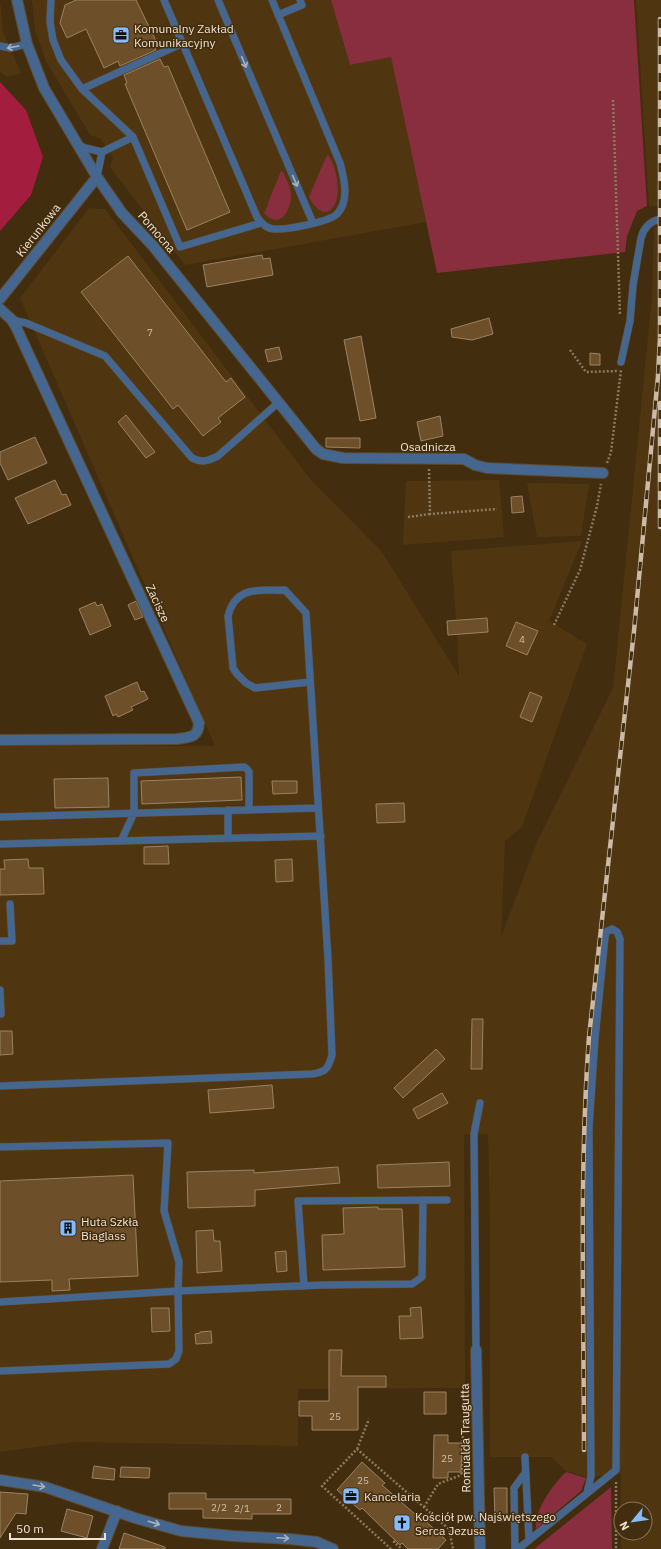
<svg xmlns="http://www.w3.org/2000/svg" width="661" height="1549" font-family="'IBM Plex Sans',sans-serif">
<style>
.built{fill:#503610}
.green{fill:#882e3e}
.forest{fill:#a21d3e}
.building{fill:#6d5029;stroke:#9b8263}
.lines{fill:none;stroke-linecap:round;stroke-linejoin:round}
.lane-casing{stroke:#5e4a2e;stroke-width:8}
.street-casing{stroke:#5e4a2e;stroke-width:12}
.path{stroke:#8b7960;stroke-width:2.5;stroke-dasharray:2 2;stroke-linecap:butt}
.lane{stroke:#45678f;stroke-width:7}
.street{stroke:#45678f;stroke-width:10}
.rail-casing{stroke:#cabaa7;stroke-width:4.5}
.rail{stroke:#422d0f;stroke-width:3;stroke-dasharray:9;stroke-linecap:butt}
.oneway{stroke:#acb1b7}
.labels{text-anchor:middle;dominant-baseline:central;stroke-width:3;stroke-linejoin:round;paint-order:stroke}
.number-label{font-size:10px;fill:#cfbea7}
.poi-label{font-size:12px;fill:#f0e2d1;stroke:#422d0f;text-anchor:start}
.street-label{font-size:12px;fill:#f0e2d1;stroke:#422d0f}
</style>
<rect width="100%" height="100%" fill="#422d0f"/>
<path class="built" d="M0,0l3,32 18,41 -14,4 -7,-5z
M32,0h299l19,65 41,-8 35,165 -241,43 -75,-98 3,-10 -12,-18 -11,-4 -44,-74 -11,-31z
M636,0h25v206h-12z
M89,208l16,1 205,270 72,73 77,124 -2,-41h-10v-14l9,-1 -5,-69 131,-10 -33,80 38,23 -65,183 -17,14 -4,96 36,-95 76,-154 39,-391 2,-70h7v1322h-40v-33v17h24v-24h-24v-35l-35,3 -20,-6 -14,-14h-62v-238l-2,-85 -24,1 1,253 -167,1v57l-225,-4 -73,10v-706h215l-195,-448z
M499,480l5,57 -101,8 3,-64z
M527,483l62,1 -8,52 -44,1z"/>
<path class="green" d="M331,0h303l13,206 -10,5 -10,25 -2,16 -188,21 -46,-216 -41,8z
M328,155c9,11 14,41 5,52 -9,13 -20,-2 -24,-10l17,-40z
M281,171l2,1c3,7 7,14 8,21 1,16 -11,38 -27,20l4,-8v-2z
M566,1472l20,6 -5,13 -45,38c-2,-18 17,-45 30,-57z
M611,1487l1,62h-78z"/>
<path class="forest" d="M0,82l26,28 17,47 -12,38 -31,36z"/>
<path class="building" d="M76,0h60l21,43 -3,1 2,6 -36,16 -2,-5 -14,7 -18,-39 -19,9 -7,-15 5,-18z
M160,59l4,8 4,-1 62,146 -43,18 -62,-146 2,-1 -3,-8z
M262,255l1,4 7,-1 3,17 -66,12 -4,-22z
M128,256l98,126 5,-4 14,19 -27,21 3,4 -18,14 -25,-31 -5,4 -92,-117z
M489,318l4,16 -21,6 -20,-3 -1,-8z
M361,336l15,82 -16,3 -16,-81z
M279,347l3,12 -14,3 -3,-12z
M590,353l10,1v11h-10z
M126,415l29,37 -9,6 -28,-36z
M440,416l3,20 -22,5 -4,-19z
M35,437l12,26 -39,17 -8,-17v-11z
M326,438h34v10l-34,-1z
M55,480l7,15 4,-1 5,11 -43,19 -13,-26z
M522,496l2,16 -12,1 -1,-16z
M136,601l7,16 -8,3 -7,-15z
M95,602l2,4 5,-2 9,22 -21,9 -11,-26z
M487,618l1,14 -40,3 -1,-14z
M516,622l22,9 -11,24 -21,-9z
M137,682l4,10 3,-1 4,8 -17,8 2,3 -15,7 -2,-3 -3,2 -8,-20z
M530,692l12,5 -10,25 -12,-5z
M241,777l1,23 -100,4 -1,-23z
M108,778l1,29 -54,1 -1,-29z
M272,781h25v12l-24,1z
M404,803l1,19 -28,1 -1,-19z
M168,846l1,18h-25v-17z
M28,859l1,9h14l1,26 -44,1v-26h5l-1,-9z
M292,859l1,22 -17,1 -1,-22z
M472,1019h11l-1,50h-11z
M0,1031h12l1,23 -13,1z
M436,1049l9,10 -42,39 -9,-10z
M272,1085l2,23 -64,5 -2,-23z
M442,1093l6,10 -30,16 -5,-10z
M449,1162l1,24 -72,2 -1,-23z
M338,1167l2,16 -85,7v16l-67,2 -1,-36 67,-2v3z
M133,1175l5,101 -69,3 1,11 -18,1v-11l-52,2v-101z
M378,1207v2h24l3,58 -82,3 -1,-35 22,-1 -1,-26z
M213,1230l1,11h6l2,30 -25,2 -1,-42z
M286,1251l1,20 -10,1 -2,-20z
M421,1307l2,31 -23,1 -1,-23h12l-1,-8z
M151,1308h18l1,23 -18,1z
M211,1331l1,12 -16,1 -1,-10 5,-1v-1z
M329,1350h13l-1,26h45v11h-28v43h-46v-14h-13v-15h30z
M424,1392h22v22h-22z
M434,1435h14v8h14l-1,29h-13v6h-15z
M362,1462l23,21 -3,2 34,30 1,-2 29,27 -8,9h-30l-6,-6 -2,2 -38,-37 -2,2 -23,-20z
M94,1466l21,3 -1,11 -22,-2z
M121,1467l29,1 -1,10 -29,-1z
M494,1488h13v33h-12z
M0,1492l28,2 -2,20 -10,-1 -16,25z
M169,1493h37v6h85v15h-39v5l-49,-1v-9h-34z
M67,1509l26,7 -6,22 -26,-7z
M124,1533l41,14v2h-46z"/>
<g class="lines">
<g class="lane-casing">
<path id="lane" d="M51,0l-1,22 3,18 8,20 21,29 51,48 47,110 81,-24
M164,0l93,217c4,6 9,12 17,12 12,1 55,-7 63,-15 13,-13 7,-36 3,-51l-68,-163
M218,0l95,223
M278,15l24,-10 -2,-5
M0,46l10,2 17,-4
M82,89l101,-46
M77,144l8,4 17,4 31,-15
M97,177l5,-25
M12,320l14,3 79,33 87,102c10,5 16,3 26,-2l61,-54
M621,362l9,-41 3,-36 8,-47c3,-11 9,-17 20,-19
M0,817l318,-9
M228,837v-27
M121,841l13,-28v-40l110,-6 3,2 2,3v38
M0,844l321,-8
M0,941h12l-2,-37
M0,990l1,24
M0,1086l312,-12c14,-2 16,-5 20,-19l-4,-96 -22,-346 -21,-23c-26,1 -49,-5 -57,26l5,52 4,6 9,9 9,5 55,-6
M0,1147l168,-4 -4,68 15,51 -1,29 145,-6 89,-1 10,-7 1,-77
M304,1286l-6,-85 149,-1
M0,1302l178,-11 1,60 -3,8 -7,5 -169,7
M476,1350l-2,-216 6,-31
M525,1457l4,83
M515,1549l-1,-61 11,-15
M518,1549l98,-79 4,-531 -3,-7 -5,-3 -6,3 -1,5 -10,101 -6,89 2,349 -4,17"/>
</g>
<g class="street-casing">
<path id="street" d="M17,0l10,44 17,44 53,89 25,36 31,33 163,203 7,5 20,4 121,1 11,6 12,3 116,5
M0,299l97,-122
M0,309l12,11 4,7 183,396c-1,15 -9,14 -22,16l-177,1
M476,1350l4,199
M0,1480l45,7 90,31 46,13 52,5 57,3 27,3 16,7
M102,1549l15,-38"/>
</g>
<path class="path" d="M613,100l7,215
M570,350l16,22 32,-1
M607,463l4,-11 10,-82
M429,469l1,45 67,-5
M408,517l22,-3
M554,625l26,-55 17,-64 4,-22
M463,1420l-1,52 7,1
M357,1449l12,-30
M616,1482v67
M424,1507l14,-23 23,-9 1,-3
M395,1541l-1,1 8,7
M391,1549l-69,-63 35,-37 92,80 4,20"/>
<use href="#lane" class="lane"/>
<use href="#street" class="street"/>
<g class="rail-casing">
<path id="rail" d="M660,19v322
M660,527v-124
M584,1450c0,-138 -5,-276 5,-413l45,-406 24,-255 2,-39"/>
</g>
<use href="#rail" class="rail"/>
</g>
<defs><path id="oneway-shaft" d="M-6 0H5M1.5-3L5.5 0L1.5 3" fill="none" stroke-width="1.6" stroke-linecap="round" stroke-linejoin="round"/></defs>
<g class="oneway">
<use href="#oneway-shaft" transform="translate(13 47) rotate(170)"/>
<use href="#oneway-shaft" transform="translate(244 62) rotate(67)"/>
<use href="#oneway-shaft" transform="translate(295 181) rotate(67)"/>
<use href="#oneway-shaft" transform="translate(39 1486) rotate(9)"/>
<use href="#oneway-shaft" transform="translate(154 1523) rotate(16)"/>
<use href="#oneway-shaft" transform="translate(283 1538) rotate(3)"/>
</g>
<defs>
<g id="office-square" transform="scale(0.9)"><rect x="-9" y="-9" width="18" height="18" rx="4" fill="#85bbfb" stroke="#422d0f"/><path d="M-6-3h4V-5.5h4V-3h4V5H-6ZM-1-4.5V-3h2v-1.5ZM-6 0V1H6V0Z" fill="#111"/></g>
<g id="building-square" transform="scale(0.9)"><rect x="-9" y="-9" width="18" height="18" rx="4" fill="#85bbfb" stroke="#422d0f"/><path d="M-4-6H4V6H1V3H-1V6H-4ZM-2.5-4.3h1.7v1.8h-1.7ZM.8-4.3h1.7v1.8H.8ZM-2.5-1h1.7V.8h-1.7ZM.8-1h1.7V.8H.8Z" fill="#111"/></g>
<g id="church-square" transform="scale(0.9)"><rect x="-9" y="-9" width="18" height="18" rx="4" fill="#85bbfb" stroke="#422d0f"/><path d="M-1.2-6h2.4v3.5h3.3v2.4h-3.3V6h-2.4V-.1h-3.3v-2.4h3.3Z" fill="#111"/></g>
</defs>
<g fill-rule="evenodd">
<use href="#office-square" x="121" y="35"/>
<use href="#building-square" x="68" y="1228"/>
<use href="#office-square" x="351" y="1496"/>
<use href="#church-square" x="402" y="1523"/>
</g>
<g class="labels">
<g class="number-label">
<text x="150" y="332">7</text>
<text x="522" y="639">4</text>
<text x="335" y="1416">25</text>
<text x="447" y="1458">25</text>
<text x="363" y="1480">25</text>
<text x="219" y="1507">2/2</text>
<text x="279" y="1507">2</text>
<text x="242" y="1508">2/1</text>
</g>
<g class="poi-label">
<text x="134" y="28">Komunalny Zakład<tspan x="134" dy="14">Komunikacyjny</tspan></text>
<text x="81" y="1221">Huta Szkła<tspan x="81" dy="14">Biaglass</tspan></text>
<text x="364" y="1496">Kancelaria</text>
<text x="415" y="1516">Kościół pw. Najświętszego<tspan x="415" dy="14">Serca Jezusa</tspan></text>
</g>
<g class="street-label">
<text transform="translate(38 230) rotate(-52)">Kierunkowa</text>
<text transform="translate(157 232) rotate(49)">Pomocna</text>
<text x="428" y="446">Osadnicza</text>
<text transform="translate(158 603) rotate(65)">Zacisze</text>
<text transform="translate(465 1438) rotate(-91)">Romualda Traugutta</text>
</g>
</g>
<g transform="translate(633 1521) rotate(241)"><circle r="19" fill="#422d0f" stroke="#88755d"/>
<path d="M0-3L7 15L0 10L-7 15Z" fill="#85bbfb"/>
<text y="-6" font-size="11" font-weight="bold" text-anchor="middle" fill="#f0e2d1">N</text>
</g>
<path d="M10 1533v6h95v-6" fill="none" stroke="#f0e2d1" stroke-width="2"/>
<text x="16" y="1533" font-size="12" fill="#f0e2d1" stroke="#422d0f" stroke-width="3" paint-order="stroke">50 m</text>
</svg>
